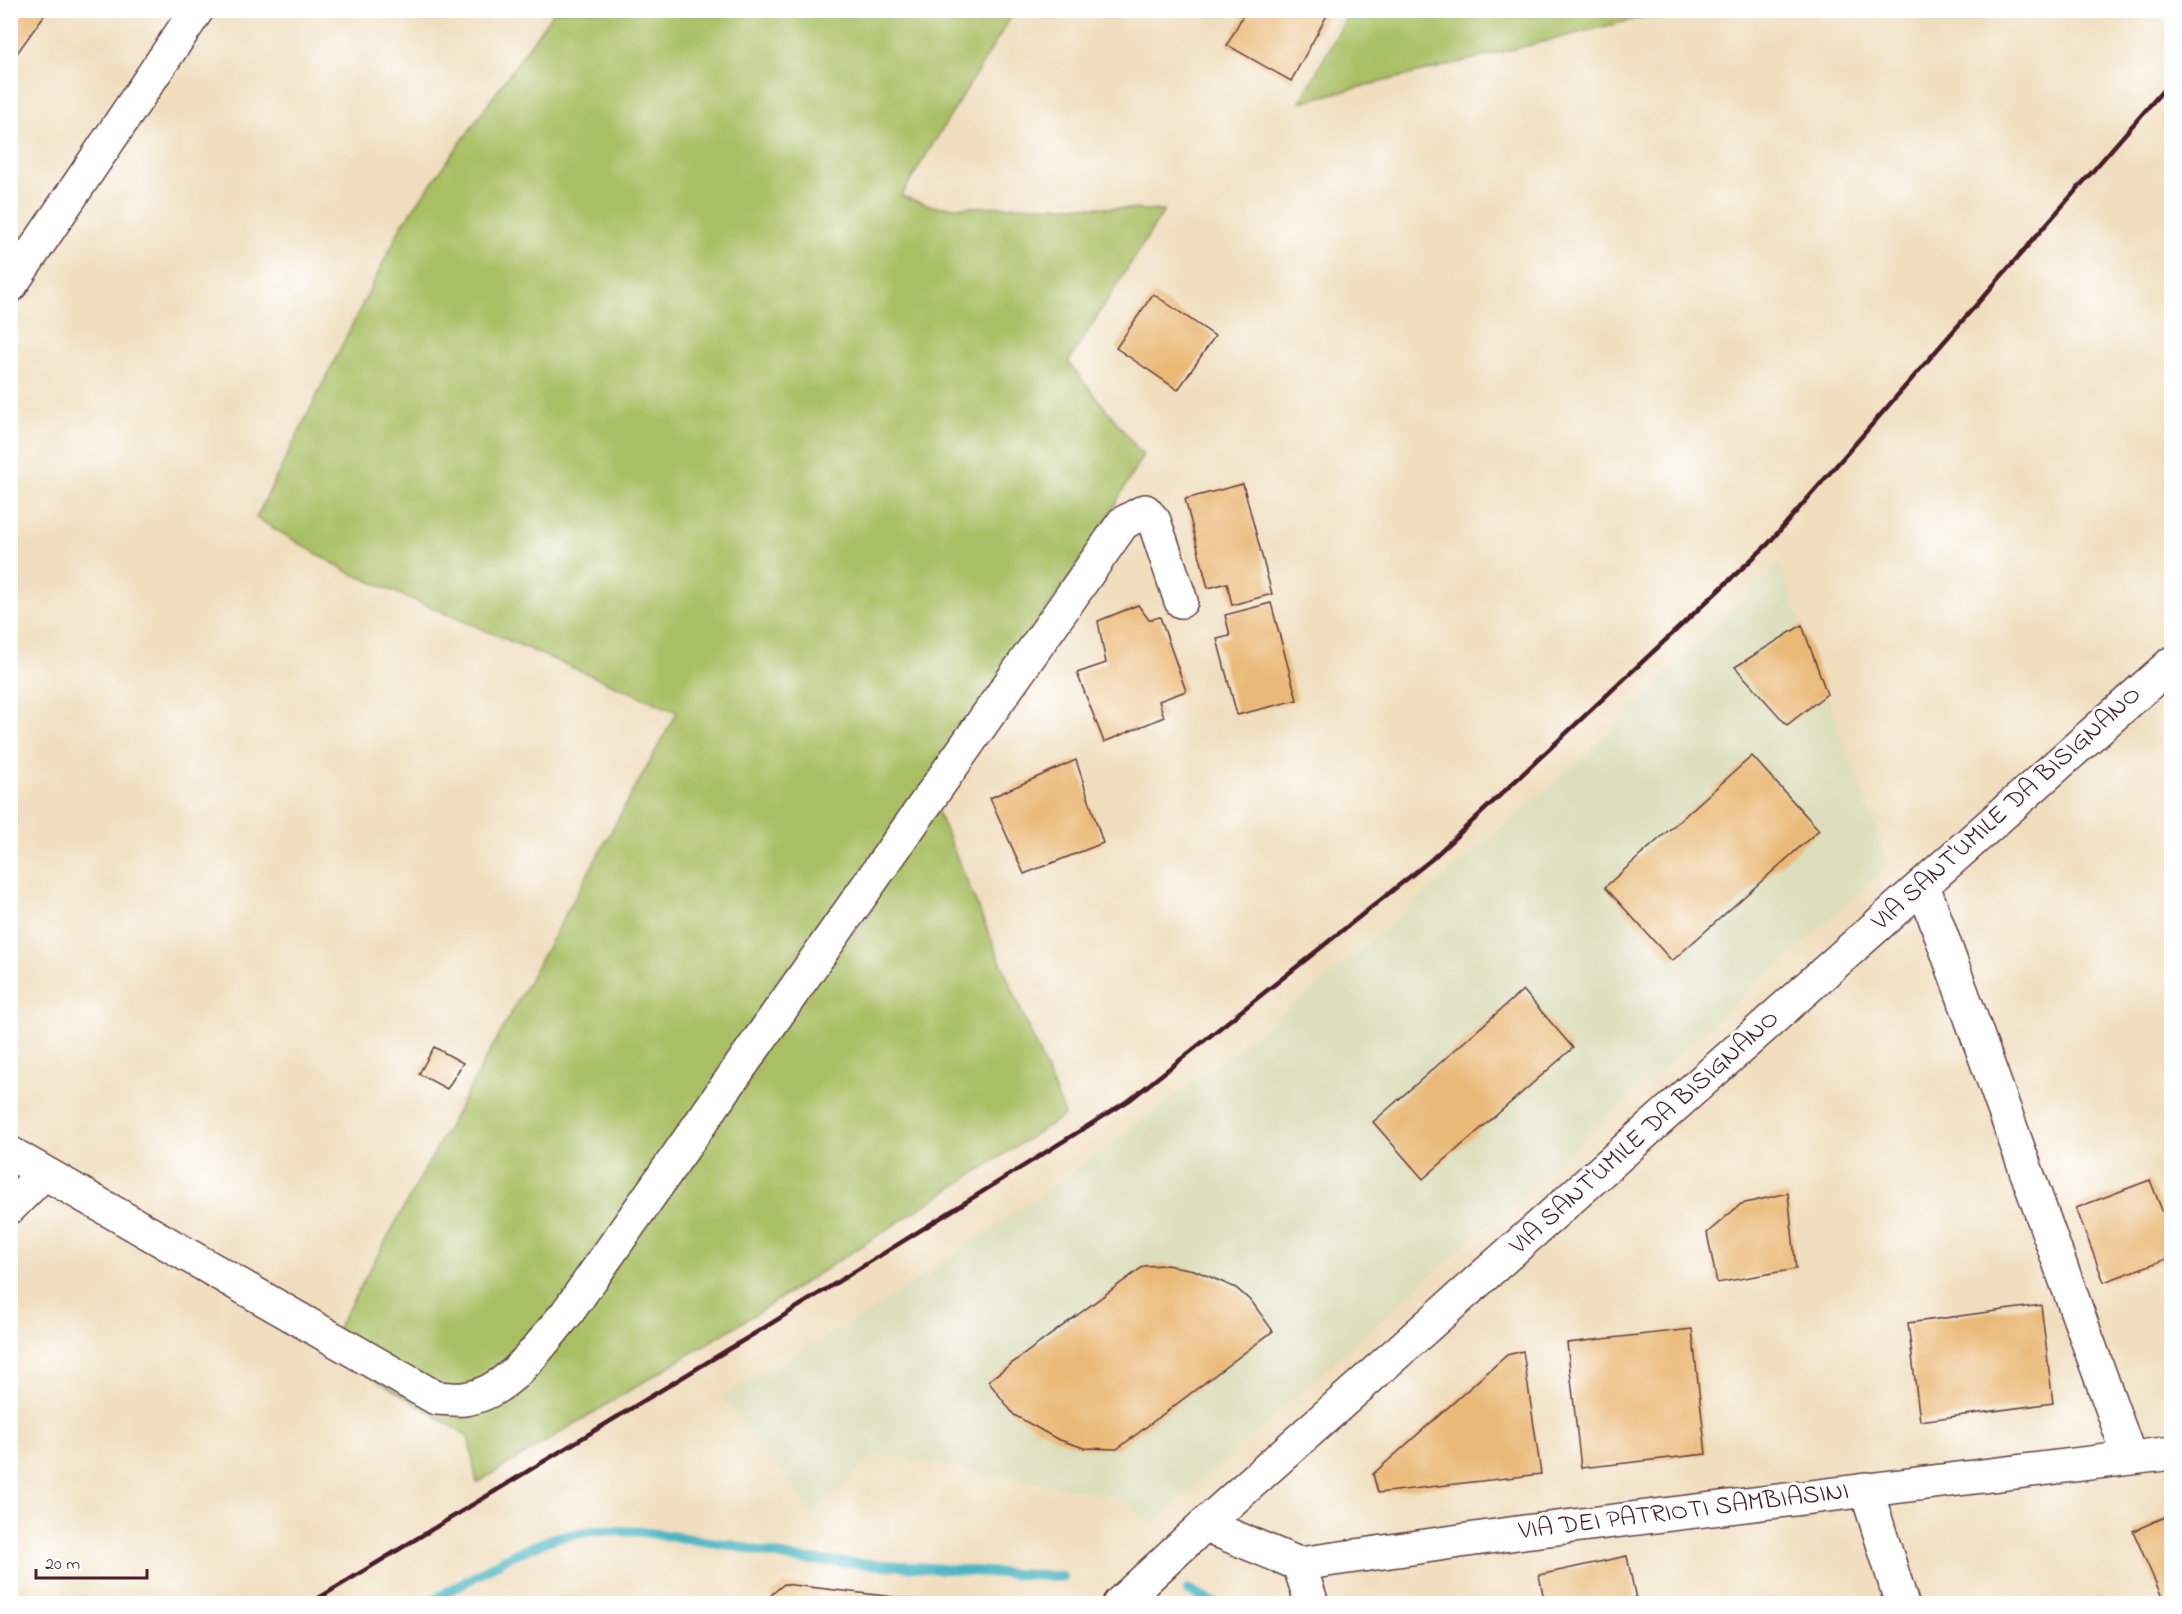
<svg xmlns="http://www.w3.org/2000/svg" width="2182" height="1614" font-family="'Indie Flower',sans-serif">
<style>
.built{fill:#dcdebc}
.green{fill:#a9bf64;stroke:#7a6f48;stroke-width:1.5}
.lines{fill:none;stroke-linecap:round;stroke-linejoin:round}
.stream{stroke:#45b3c1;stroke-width:10}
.building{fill:#eab977}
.minor-casing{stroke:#633c41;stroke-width:36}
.minor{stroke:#fff;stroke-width:33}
.rail{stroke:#4a1f2b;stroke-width:4.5}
.labels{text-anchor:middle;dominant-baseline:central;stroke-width:6;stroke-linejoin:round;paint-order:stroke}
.street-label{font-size:26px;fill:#4a1f2b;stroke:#fff}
</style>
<rect width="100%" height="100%" fill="#fff"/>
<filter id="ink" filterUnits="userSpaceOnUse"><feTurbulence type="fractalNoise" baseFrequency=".0167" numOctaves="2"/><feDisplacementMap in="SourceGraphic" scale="12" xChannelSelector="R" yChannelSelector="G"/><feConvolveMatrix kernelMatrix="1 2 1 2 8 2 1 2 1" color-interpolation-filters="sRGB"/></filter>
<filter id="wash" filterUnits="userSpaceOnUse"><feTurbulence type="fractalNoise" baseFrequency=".008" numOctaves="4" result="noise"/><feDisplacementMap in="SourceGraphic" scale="24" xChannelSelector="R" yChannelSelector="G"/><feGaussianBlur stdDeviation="1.35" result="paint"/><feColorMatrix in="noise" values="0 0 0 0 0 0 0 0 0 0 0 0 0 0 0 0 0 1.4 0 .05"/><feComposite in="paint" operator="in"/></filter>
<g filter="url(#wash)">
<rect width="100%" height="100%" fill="#f0debe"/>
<path class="built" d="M1779,563l110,303 -737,659 -31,-27 -245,-44 -63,60 -91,-118 144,-82 167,-113 142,-105 127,-97 278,-238z"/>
<path class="green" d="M998,10l13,7 -110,179 35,11 140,-1 88,5 -96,151 75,93 -45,79 -171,252 138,329 -311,200 -277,168 -9,-47 -142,-87 351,-637 -329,-140 -92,-54 146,-293 152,-214z
M1350,11v-1l317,1 -367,91z"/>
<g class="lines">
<path class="stream" d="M1188,1590l27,14
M427,1604l85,-49 45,-18 43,-7 43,2 87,13 66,14 266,18"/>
</g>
<g id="blocks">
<path class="building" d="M10,10h38l-38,53z
M1246,10h84l-39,71 -64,-36z
M1153,294l62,42 -37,54 -62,-42z
M1243,484l29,110 -40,11 -5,-22 -19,5 -23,-89z
M1271,603l26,97 -60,15 -20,-76 13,-3 -5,-21z
M1138,605l11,15 11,-3 26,74 -27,10 5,16 -60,25 -27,-69 29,-10 -8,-42z
M1802,625l25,69 -40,31 -52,-58z
M1752,756l67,74 -147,131 -67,-74z
M1076,760l27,83 -79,31 -34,-76z
M1523,990l50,58 -150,131 -50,-57z
M434,1047l29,16 -16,26 -28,-15z
M2150,1180l22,56v21l-68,25 -28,-74z
M1788,1193l8,76 -79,14 -10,-50 34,-29z
M1166,1265l28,5 42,18 16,14 21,29 -156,118 -33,-1 -27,-9 -43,-24 -26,-34 156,-115z
M2041,1305l12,98 -133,18 -12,-98z
M1692,1329l14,125 -125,14 -14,-125z
M1523,1351l18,123 -163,19 -5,-19 134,-119z
M2172,1514v90h-7l-32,-73z
M1627,1556l10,48h-92l-6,-29z
M784,1584l152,18v2h-162l-3,-9z"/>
</g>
</g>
<g filter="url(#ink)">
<use href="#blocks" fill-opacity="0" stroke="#633c41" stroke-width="1.5"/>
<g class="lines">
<g class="minor-casing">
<path id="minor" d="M10,286l187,-276
M1923,885l207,573
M10,1153l426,245c9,0 19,2 28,1 46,-6 75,-54 103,-86l556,-790 22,-12 9,10 27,80
M10,1207l34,-34
M1866,1489l36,115
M1204,1525l95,39 225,-32 648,-79
M1299,1564l13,40
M1119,1604l85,-79 968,-862"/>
</g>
<use href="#minor" class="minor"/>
<path class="rail" d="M309,1604l458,-278 364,-227 301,-240 336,-315 404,-464"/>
</g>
</g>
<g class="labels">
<g class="street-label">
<text transform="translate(2007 809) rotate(-42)">VIA SANT'UMILE DA BISIGNANO</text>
<text transform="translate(1645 1133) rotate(-42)">VIA SANT'UMILE DA BISIGNANO</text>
<text transform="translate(1684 1512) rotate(-7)">VIA DEI PATRIOTI SAMBIASINI</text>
</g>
</g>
<rect width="2182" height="1614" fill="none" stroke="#fff" stroke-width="36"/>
<path d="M36 1569v9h111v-9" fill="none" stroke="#4a1f2b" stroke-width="3"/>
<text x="45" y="1569" font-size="18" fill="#4a1f2b" stroke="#ffffff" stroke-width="4.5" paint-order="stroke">20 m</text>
</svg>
